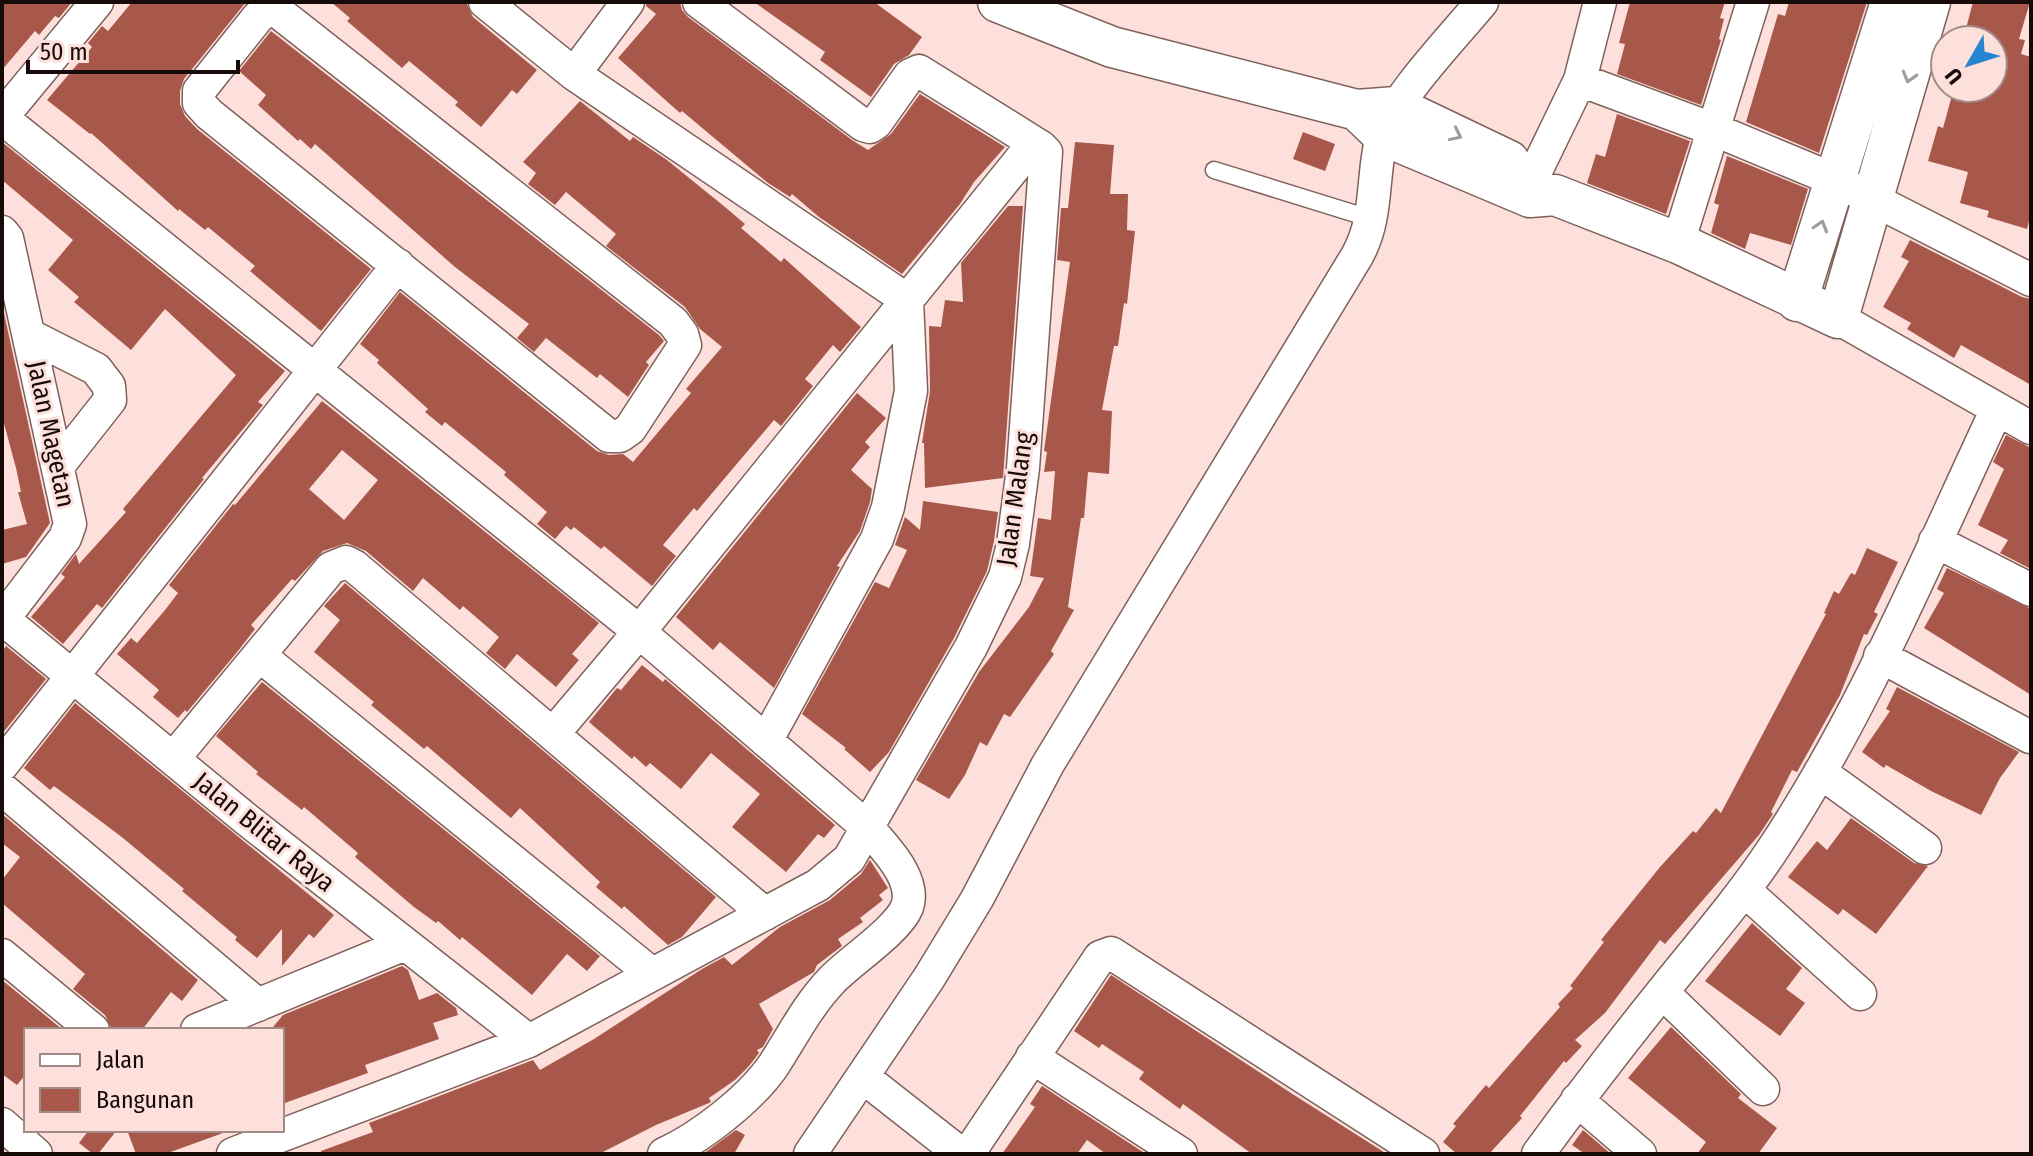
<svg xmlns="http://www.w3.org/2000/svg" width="2033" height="1156" font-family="'Fira Sans Condensed',sans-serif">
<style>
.building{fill:#a8584a;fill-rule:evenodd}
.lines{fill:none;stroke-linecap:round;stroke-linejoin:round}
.service-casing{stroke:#7f615b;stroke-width:19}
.minor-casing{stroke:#7f615b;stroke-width:35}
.tertiary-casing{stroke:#7f615b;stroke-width:43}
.service{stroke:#fff;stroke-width:16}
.minor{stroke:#fff;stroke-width:32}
.tertiary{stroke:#fff;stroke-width:40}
.oneway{stroke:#a29d9d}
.labels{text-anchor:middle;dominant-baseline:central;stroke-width:6;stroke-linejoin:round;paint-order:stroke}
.street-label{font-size:26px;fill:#170b09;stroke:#fde0db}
</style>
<rect width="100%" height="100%" fill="#fde0db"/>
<path class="building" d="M2,2h70l-13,16 -4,-2 -16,19 -4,-4 -33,39z
M132,2h114l-62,77 -4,12v13l5,12 12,13 174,140 -50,62 -71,-60 5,-5 -47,-39 -3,3 -26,-21 -1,2 -87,-78 -1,1 -43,-34 45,-53 -4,-4 14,-17 6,5z
M331,2h135l7,15 64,53 -20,24 -5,-4 -31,37 -26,-22 3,-3 -49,-41 -7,7 -55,-47 3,-3z
M647,2h33l2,8 6,7 164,123 16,10 23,-16 29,-40 85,53 -31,35 -14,22 -58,70 -83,-57 -27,-23 -2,3 -22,-14 -86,-72 -2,2 -62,-55 38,-44 -10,-8z
M754,2h120l48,35 -13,18 -15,9 -23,33 -51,-37 5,-8z
M1630,2h95l-5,16 4,1 -5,20 2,1 -20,65 -84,-31 8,-30 -6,-1z
M1789,2h78l-48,151 -73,-31 32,-108 7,2z
M1973,2h57l-11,37 6,1 -4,14 10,3v156l-4,16 -40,-12 2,-6 -29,-8 8,-31 -40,-11 10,-35 5,2 11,-40h39v-48h-30z
M271,31l388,304 5,6 -18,21 3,3 -21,32 -28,-23 -3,4 -51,-40 -12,14 -17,-14 12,-14 -74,-57 -140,-123 -4,5 -11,-10 -2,2 -40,-36 8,-10 -27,-24z
M580,101l50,40 3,-4 34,23 58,47 20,17 -4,4 40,34 3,-4 77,69 -21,25 -7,-7 -28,34 8,7 -32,40 -7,-6 -77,91 -3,-3 -31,37 13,11 -24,30 -48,-40 -3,3 -27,-22 -3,3 -5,-4 -11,13 -18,-15 10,-12 -43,-37 2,-3 -61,-50 -3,4 -17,-14 3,-3 -51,-46 2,-3 -19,-16 40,-52 197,159 12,4 14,-1 10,8 58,-69 -5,-4 36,-42 -22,-18 -15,-22 -79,-61 10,-12 -50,-42 -11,13 -27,-21 8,-11 -13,-11z
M1617,114l73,27 -24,73 -79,-31 9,-29 9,3z
M1303,132l32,12 -10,27 -32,-12z
M2,142l283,229 -27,31 5,3 -61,73 2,1 -102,129 -5,-4 -34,40 -32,-27 34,-40 -4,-3 15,-20 3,10 47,-52 -3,-3 113,-134 -71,-66 -34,41 -57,-48 5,-5 -31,-27 25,-30 -71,-60z
M1075,142l39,3 -4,49h18l-1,36 8,1 -8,73 -3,-1 -6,43h-4l-12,64 10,1 -3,63 -21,-2 -4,46h-3l-13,89 6,3 -23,41 3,3 -44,63 -6,-3 -17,32 -7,-4 -15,33 -16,24 -33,-19 63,-108 50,-65 15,-29 -14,-2 8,-58 13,2 4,-49 -11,1 3,-20 -3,-1 26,-189 -13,-2 4,-52h7z
M1727,156l81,33 -17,56 -41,-12 -5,16 -34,-16 8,-28 -5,-2z
M1008,206h15l-20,272 -78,10 -1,-45h-2l8,-52 -1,-65 12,1 4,-27 18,2 -2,-39z
M1910,240l112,57 9,2v86l-70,-40 -7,13 -47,-29 4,-6 -28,-16 26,-46 -8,-4z
M2,304l48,219 -24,34 -24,7v-34l25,-6 -9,-32h3l-5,-24 -14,-52z
M857,393l29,25 -21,24 5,5 -19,23 21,19 -2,13 -10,29 -23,35 3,1 -66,121 -54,-46 -7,8 -37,-33z
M322,401l277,222 -27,31 7,6 -23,27 -39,-33 -12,15 -19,-16 13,-16 -36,-31 -3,4 -37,-32 -10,13 -47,-40 -19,-8 -24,8 -28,30 -3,-2 -41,46 4,4 -17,22 -51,61 -2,-2 -7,8 -25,-21 6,-7 -42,-36 14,-16 6,5 28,-33 13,-17 -9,-8 64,-81 2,1zM342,450l36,30 -34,40 -35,-31z
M2006,435l25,13v121l-31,-16 8,-13 -30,-15 26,-56 -11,-7z
M923,501l75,11 -4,29 -7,30 -33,67 -65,114 -19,20 -26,-23 2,-1 -44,-34 73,-132 14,6 18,-38 -12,-5 10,-28 15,13z
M1867,548l31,14 -24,50 4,2 -11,21 -3,-1 -24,61 -43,77 -5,-2 -21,42 2,2 -14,21 -94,109 -5,-4 -55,73 -30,27 7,6 -16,17 -2,-2 -44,55 2,2 -33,36h-32l-14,-12 13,-16 -3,-2 33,-39 3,3 71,-81 -2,-3 15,-16 -3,-2 34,-44 -3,-2 59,-73 33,-36 3,2 20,-25 5,5 105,-199 -2,-1 10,-22 5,3 12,-21 4,2z
M1947,568l84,41v86l-107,-67 20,-35 -7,-4z
M345,583l371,314 -34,40 -14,8 -44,-39 -2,3 -26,-22 4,-5 -80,-74 -9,10 -84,-72 -3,3 -53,-44 3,-3 -60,-50 26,-32 -16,-14z
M6,646l40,33 -44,55v-82z
M642,665l21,17 2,-3 170,146 -11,13 -6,-4 -32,38 -54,-45 28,-33 -49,-41 -30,36 -31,-26 -4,4 -12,-11 -2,3 -43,-37 28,-34 4,2z
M262,682l338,274 -13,15 -20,-17 -35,41 -70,-58 -2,3 -22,-19 -2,2 -22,-16 -59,-50 3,-4 -54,-46 -2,3 -46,-36 2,-2 -42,-36z
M1897,687l122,65 -19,26 -19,37 -50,-24 -45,-26 -2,3 -22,-16 28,-41 -4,-2z
M75,703l259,212 -20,23 -5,-4 -27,32v-37l-25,29 -22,-18 2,-3 -55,-46 2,-2 -61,-51 -69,-52 -4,4 -26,-22z
M2,814l196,166 -16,21 -11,-9 -29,38h-30l-7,-15 -32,-26 12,-15 -83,-71v-23l18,-23 -18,-14z
M1851,818l63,45 14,3 -52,68 -33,-25 -5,6 -50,-38 29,-36 10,9z
M870,860l18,28 -9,7 4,5 -23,18 3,4 -25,17 4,7 -25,19 -3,7 -55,32 14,25 -10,18 -6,3 2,3 -10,13 -14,14 -26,18 2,4 -2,1 -53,22 -57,29h-278v-3l52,-19 -4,-9 164,-63 7,10 54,-31 108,-70 22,-12 8,8 48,-38 50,-27 31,-26z
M1752,923l50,45 -16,21 19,14 -25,33 -75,-55z
M402,966l6,4 11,30 18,-7 19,15 2,7 -25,8 6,16 -74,26 3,8 -86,31v-74h-8l-1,-3 10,-12z
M1111,975l183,120 93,59h-135l-69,-50 -3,5 -41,-30 5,-7 -42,-28 -3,4 -25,-17z
M2,980l61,50h-37v44l-9,11 -15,-11z
M1671,1027l70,67 -3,4 39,30 -19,26h-61l9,-12 -78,-64z
M1042,1086l104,68h-40l-19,-14 -10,14h-75l33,-47 -5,-3z
M89,1130h28l-19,24h-5l-14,-11z
M127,1130h96v3l-58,21h-29z
M736,1130l9,5 -11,19h-31z
M1583,1130l28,24h-26l-13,-9z"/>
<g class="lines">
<g class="service-casing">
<path id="service" d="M1214,170l158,49"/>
</g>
<g class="minor-casing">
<path id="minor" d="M485,2l89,72 333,226 4,91 -23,116 -11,32 -111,202
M268,10l9,1 396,311 9,12 3,11 -55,84 -10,7h-11l-400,-322 -10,-11v-12l59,-74z
M574,74l54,-72
M1580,80l135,50 120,50 196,100
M2,117l95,-115
M2,118l628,506 238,204c16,19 49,51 39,79 -9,23 -57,54 -75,73 -25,26 -40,57 -59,86 -23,33 -73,72 -109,88
M1530,197l5,-24 45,-93 20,-78
M2,232l5,6 63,286 -5,14 -62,81
M1678,243l75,-241
M1838,318l193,110
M29,335l67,34 13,17 1,14 -52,66
M1935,541l96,49
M3,619l243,200 283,222
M259,655l393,319
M1880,656l150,81
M553,734l86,-102 395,-489
M173,759l158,-191 15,-6 8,4 411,348
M2,765l396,-500
M1820,772l105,76
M2,789l256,216
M1744,890l116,104
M2,955l91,75
M1662,992l101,97
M197,1030l208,-86
M1032,1057l149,97
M863,1077l98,77
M1577,1100l63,54
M2,1124l34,30
M233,1154l296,-113 289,-156 31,-26 122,-212 34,-70 8,-33 10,-76 23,-316 -5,-5 -122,-76 -9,4 -34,48 -6,4 -7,-2 -164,-123
M810,1154l119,-176 48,-79 71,-135 309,-508c22,-40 14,-78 25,-120 11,-37 74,-102 100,-134
M968,1154l132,-197 11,-4 312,201
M1538,1154c43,-59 87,-116 133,-173 34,-42 70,-84 100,-129 92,-138 156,-294 226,-443"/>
</g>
<g class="tertiary-casing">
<path id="tertiary" d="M998,2l114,45 245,63 39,-3 113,54
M1357,110l26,25 147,62 25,-2 123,48 160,75 92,-316
M1797,301l94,-299"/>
</g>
<use href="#service" class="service"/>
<use href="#minor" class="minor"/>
<use href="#tertiary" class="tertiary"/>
</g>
<defs><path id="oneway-chevron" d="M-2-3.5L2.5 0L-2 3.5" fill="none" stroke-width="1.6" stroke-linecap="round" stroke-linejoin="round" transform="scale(2)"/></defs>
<g class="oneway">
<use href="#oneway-chevron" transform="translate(1909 77) rotate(106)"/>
<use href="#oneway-chevron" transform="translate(1456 135) rotate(26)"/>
<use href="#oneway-chevron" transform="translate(1821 226) rotate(-73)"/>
</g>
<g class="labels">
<g class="street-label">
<text transform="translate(51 434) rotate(78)">Jalan Magetan</text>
<text transform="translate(1015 499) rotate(-82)">Jalan Malang</text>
<text transform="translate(264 832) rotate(39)">Jalan Blitar Raya</text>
</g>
</g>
<rect width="2033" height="1156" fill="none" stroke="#170b09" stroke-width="8"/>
<rect x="24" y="1028" width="260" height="104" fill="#fde0db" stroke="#a18b87" stroke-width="2"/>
<rect x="40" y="1054" width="40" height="12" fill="#ffffff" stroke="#a18b87" stroke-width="2"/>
<text x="96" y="1068" font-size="24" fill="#170b09">Jalan</text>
<rect x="40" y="1088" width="40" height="24" fill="#a8584a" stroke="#a18b87" stroke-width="2"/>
<text x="96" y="1108" font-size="24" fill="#170b09">Bangunan</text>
<g transform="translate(1969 64) rotate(231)"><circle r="38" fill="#fde0db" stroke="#a18b87" stroke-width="2"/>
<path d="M0-6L14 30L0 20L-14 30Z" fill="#2784d1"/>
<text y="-12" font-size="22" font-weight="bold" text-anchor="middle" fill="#170b09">U</text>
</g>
<path d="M28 60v12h210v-12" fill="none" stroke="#170b09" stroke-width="4"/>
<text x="40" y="60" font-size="24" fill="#170b09" stroke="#fde0db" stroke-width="6" paint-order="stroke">50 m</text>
</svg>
